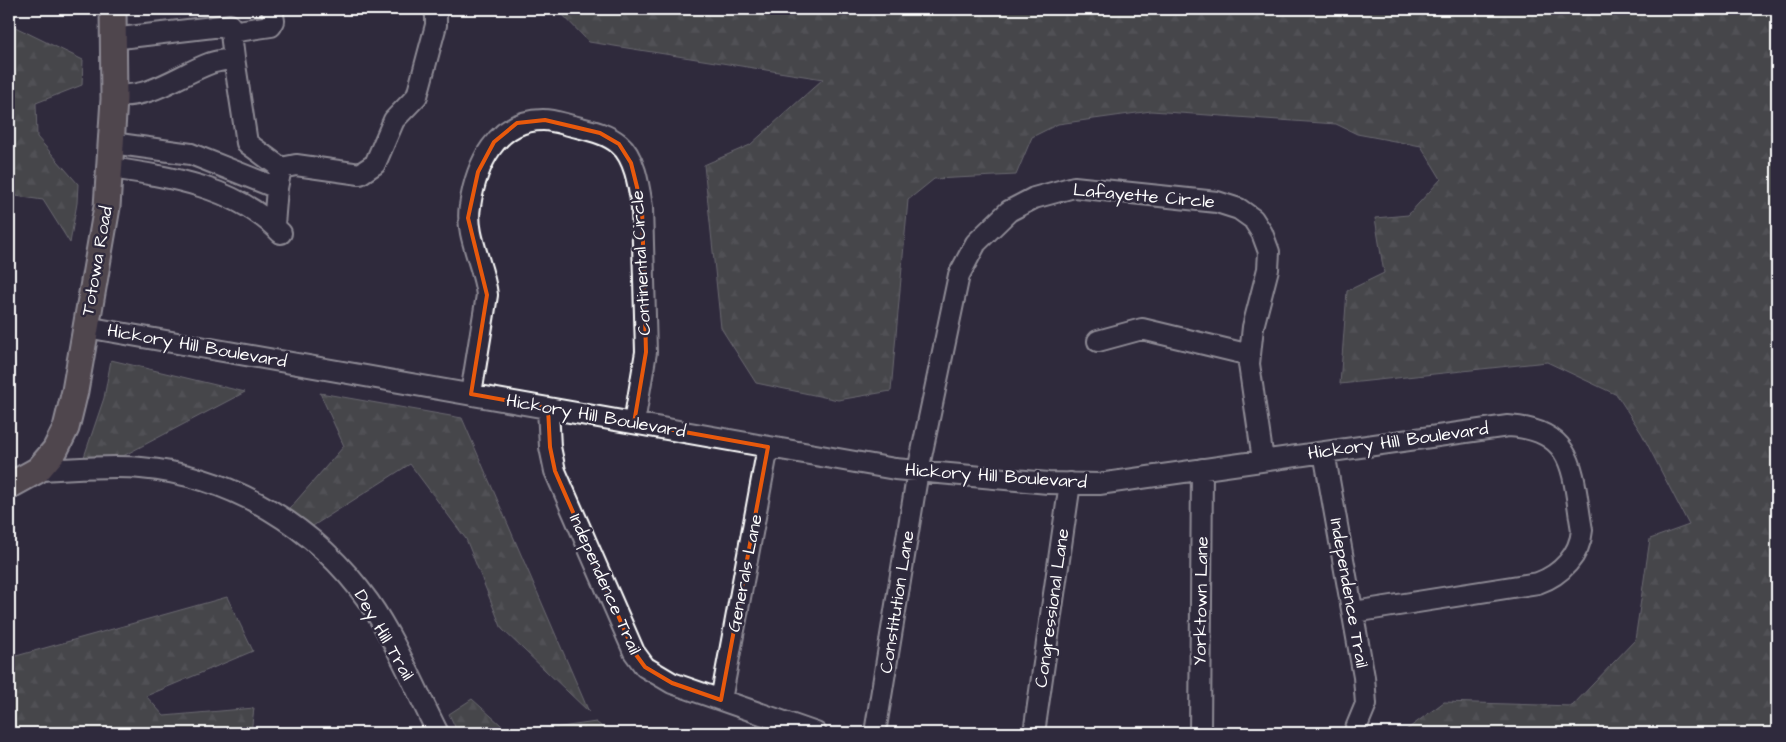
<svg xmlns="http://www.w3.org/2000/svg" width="1786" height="742" font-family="'Architects Daughter',sans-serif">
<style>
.forest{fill:url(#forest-firs);stroke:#b0b4ae}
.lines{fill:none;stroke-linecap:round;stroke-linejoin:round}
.stream{stroke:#95a3af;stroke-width:4}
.minor-casing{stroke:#fff;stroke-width:24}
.major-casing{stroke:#fff;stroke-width:29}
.minor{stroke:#2f2a3d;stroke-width:20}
.major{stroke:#776864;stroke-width:25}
.marked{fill:none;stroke:#e8590c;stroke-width:4;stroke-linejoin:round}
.labels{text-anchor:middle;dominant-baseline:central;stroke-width:5;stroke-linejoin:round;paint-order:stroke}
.street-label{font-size:18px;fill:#fff;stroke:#2f2a3d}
</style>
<defs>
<pattern id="forest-firs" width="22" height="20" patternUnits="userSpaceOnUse" patternTransform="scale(1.25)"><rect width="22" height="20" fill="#62695c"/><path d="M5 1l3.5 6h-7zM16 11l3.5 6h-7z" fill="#7a8074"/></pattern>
</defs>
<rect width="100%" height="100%" fill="#2f2a3d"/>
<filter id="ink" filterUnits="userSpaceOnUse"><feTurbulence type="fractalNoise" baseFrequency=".02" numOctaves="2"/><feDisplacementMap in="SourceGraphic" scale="10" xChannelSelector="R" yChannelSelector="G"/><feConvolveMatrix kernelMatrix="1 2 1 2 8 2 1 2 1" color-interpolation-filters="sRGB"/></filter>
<g filter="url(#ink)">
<path class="forest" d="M483,9h1294v724h-375l42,-31 128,4 63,-66 15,-101 39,-14 -47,-91 -25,-39 -70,-33 -207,22 7,-93 37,-18 -9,-55 33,-3 33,-36 -20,-33 -64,-12 -21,-10 -185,-13 -93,13 -26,13 -16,38 -82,4 -26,21 -17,191 -53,9 -82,-17 -35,-55 -17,-163 46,-20 73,-66 -234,-37 -31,-32z
M9,24l74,36 -1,25 -46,18 1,34 41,47 -1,19 -7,40 -27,-43 -34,-5z
M111,360l134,32 -143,75 -18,-10 20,-59z
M320,393l142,25 127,294 -87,-83 -36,-90 -56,-75 -105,67 -21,-16 60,-69z
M227,597l26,54 -107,45 18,20 90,-8 -3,25h-242v-75z
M472,699l38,34h-52l-9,-19z
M596,722l13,11h-90z"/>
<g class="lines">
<path class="stream" d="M1770,9l7,18"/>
<g class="minor-casing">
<path id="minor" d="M231,32l40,-6 3,-5 -2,-12
M112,39l118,-14 4,33
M114,95c37,4 64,-20 97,-32 7,-2 15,-3 23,-5l13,85 34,25 -4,20
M112,143l79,11 86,34 -3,37
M111,168c60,9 126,19 170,65
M281,168l15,-3 64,9 15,-10 19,-44 23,-24 19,-71v-10l-2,-6
M86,327l809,142 153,14 51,1 409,-58c70,4 64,49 74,104 -2,25 -21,45 -44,53l-184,29
M1098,341l44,-12 108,26
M471,394l16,-99c-3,-29 -22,-60 -17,-89 6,-41 26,-86 73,-86 10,0 21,4 30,6 15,4 33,7 46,18 16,13 20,43 23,63l4,145 -12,71
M548,408l2,39 5,24 79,181 11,15 27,16 144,50
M1324,452l40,225 2,27 -12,29
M38,470c33,-1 71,-5 103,-2 92,8 175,59 228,134 26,37 48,90 69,131
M721,700l47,-253
M875,733l43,-262 41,-196 17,-32 33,-32 25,-13 40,-11 143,15 22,7 14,10 9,14 7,19 -1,17 -15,58 -4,37 14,96
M1034,733l36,-250
M1200,733l2,-264"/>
</g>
<g class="major-casing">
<path id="major" d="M9,486l29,-16 17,-20 11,-22 9,-37 32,-184 7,-108 -1,-90"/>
</g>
<use href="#minor" class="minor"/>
<use href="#major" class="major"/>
</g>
</g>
<path d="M0 0H1786V742H0ZM545,120l55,13 19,11 12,19 11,44 4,145 -12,71 134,24 -47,253 -49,-17 -27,-16 -11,-15 -79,-181 -5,-24 -2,-39 -77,-14 16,-99 -19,-77 10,-46 16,-30 23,-19z" fill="#2f2a3d" fill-opacity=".55" fill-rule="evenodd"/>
<path class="marked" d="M545,120l55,13 19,11 12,19 11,44 4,145 -12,71 134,24 -47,253 -49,-17 -27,-16 -11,-15 -79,-181 -5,-24 -2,-39 -77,-14 16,-99 -19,-77 10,-46 16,-30 23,-19z"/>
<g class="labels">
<g class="street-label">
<text transform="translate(1144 196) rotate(5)">Lafayette Circle</text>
<text transform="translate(97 261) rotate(-80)">Totowa Road</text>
<text transform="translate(641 263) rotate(-93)">Continental Circle</text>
<text transform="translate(197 346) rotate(10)">Hickory Hill Boulevard</text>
<text transform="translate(596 416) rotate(10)">Hickory Hill Boulevard</text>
<text transform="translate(1398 441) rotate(-8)">Hickory Hill Boulevard</text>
<text transform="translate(996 476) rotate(4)">Hickory Hill Boulevard</text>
<text transform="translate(745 573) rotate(-79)">Generals Lane</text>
<text transform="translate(605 584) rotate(66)">Independence Trail</text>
<text transform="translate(1349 593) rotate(80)">Independence Trail</text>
<text transform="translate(1201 601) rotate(-89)">Yorktown Lane</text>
<text transform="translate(897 602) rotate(-81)">Constitution Lane</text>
<text transform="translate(1052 608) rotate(-82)">Congressional Lane</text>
<text transform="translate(384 635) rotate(60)">Dey Hill Trail</text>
</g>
</g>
<rect width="1786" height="742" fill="none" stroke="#2f2a3d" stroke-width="30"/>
<rect x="15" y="15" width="1756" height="712" fill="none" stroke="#fff" stroke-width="2" filter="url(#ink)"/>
</svg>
